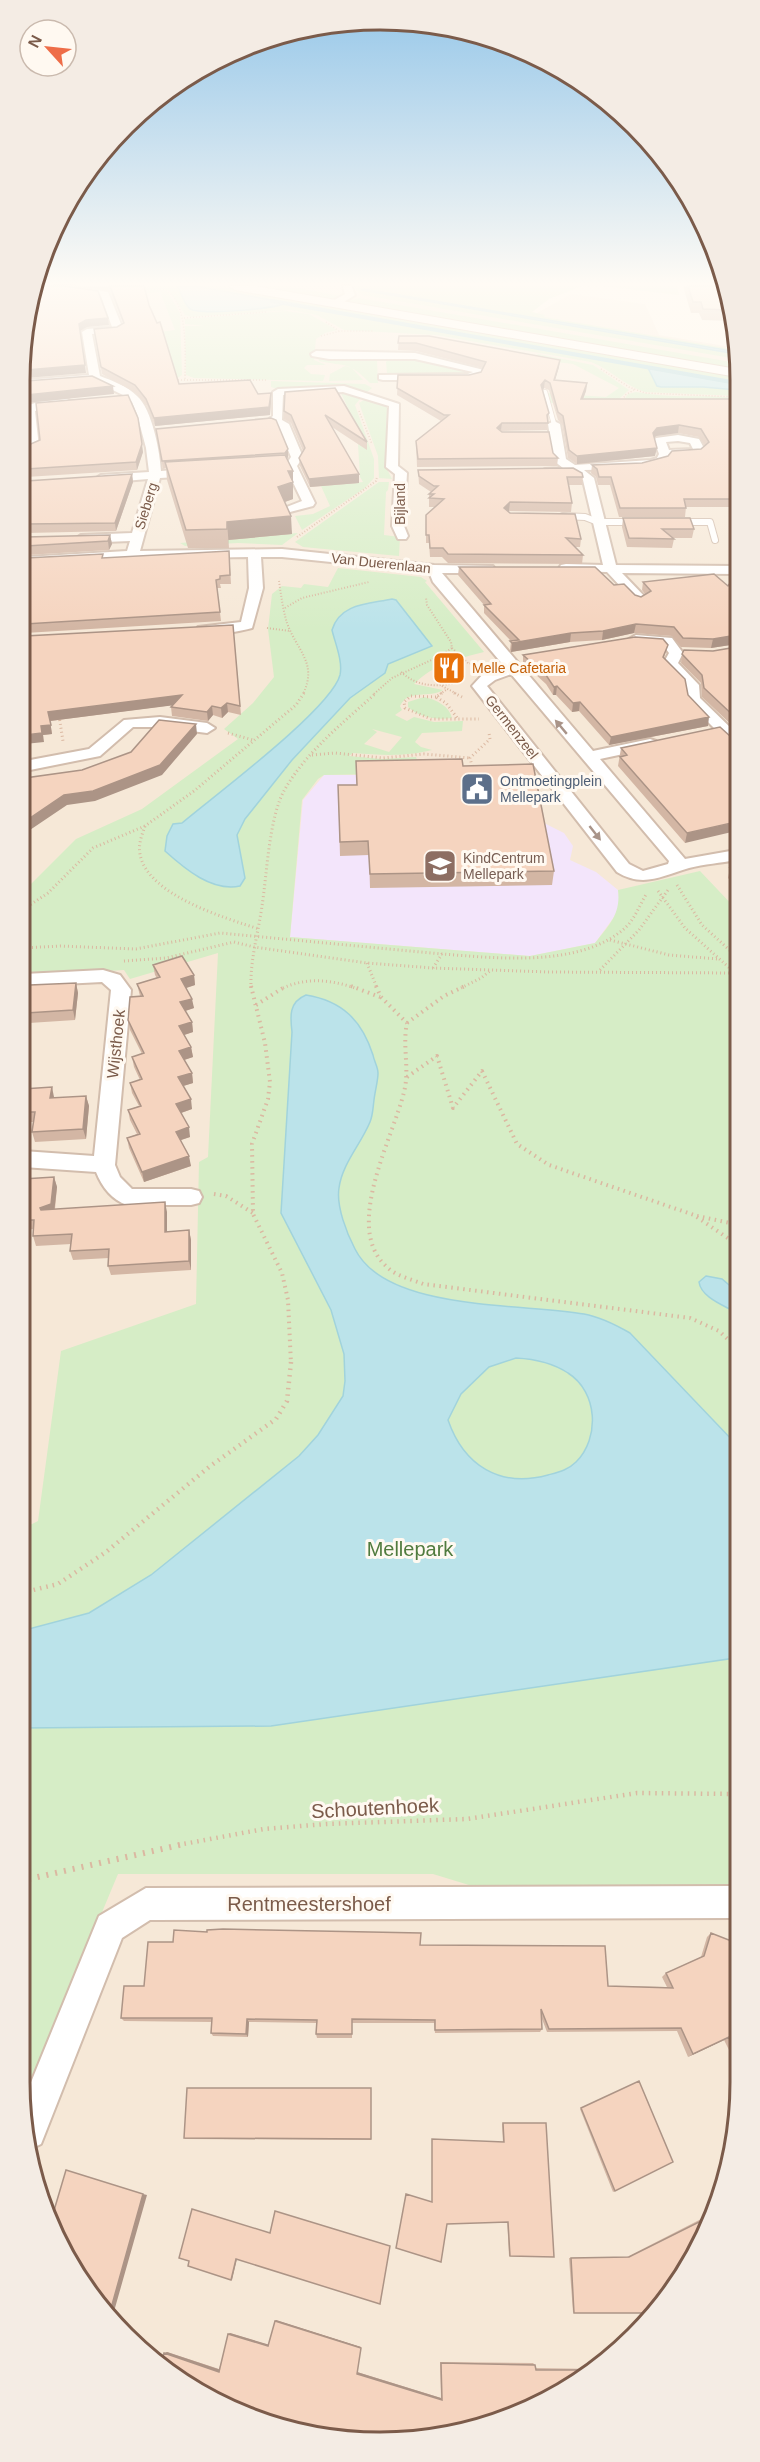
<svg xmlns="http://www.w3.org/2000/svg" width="760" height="2462" font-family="Helvetica,sans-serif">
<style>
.residential{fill:#f6e8d7}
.education{fill:#f3e5fb}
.green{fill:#d6edc6;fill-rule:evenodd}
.water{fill:#bbe3ea;stroke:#a1d3dc;stroke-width:1.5;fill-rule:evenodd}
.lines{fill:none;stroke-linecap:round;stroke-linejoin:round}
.stream{stroke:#a1d3dc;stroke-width:4}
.service-far1-casing{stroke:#d2bdad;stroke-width:6}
.service-casing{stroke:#d2bdad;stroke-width:8}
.minor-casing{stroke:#d2bdad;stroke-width:4}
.secondary-casing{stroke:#d7c0ad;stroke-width:2}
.path-far5{stroke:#dbb8a1;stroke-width:1.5;stroke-dasharray:1 2;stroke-linecap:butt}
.path-far4{stroke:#dbb8a1;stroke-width:2;stroke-dasharray:1 2;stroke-linecap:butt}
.path-far3{stroke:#dbb8a1;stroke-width:3;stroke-dasharray:1 3;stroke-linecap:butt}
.path-far2{stroke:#dbb8a1;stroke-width:4;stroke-dasharray:1.5 4.5;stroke-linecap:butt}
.path-far1{stroke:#dbb8a1;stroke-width:4.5;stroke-dasharray:1.5 5;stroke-linecap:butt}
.path{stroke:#dbb8a1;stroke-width:6;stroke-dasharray:2 7;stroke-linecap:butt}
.service-far1{stroke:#fff;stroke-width:4.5}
.service{stroke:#fff;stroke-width:6}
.minor{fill:#fff;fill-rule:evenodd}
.secondary{fill:#fff;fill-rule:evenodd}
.wall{fill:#d3b6a4}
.shaded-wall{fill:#ac9486}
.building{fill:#f5d4bf;stroke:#ac9486;stroke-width:1.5}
.oneway{fill:#a99489}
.labels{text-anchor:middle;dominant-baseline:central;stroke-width:6;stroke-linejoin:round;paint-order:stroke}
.far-street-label{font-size:14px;fill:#7b5b4a;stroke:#fff9f1}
.far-food-label{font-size:14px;fill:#c56008;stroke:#fff9f1;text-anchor:start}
.far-service-label{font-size:14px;fill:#4e5e75;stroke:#fff9f1;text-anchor:start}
.far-education-label{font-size:14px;fill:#785e54;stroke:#fff9f1;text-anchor:start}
.street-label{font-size:16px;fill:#7b5b4a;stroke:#fff9f1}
.near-park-label{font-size:20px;fill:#507b3e;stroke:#fff9f1}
.near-street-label{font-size:20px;fill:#7b5b4a;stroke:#fff9f1}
.rim{fill:none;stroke:#7b5b4a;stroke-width:3}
</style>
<rect width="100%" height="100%" fill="#fef6e9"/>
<path class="residential" d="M36,286h300l192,32 43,-24 74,10 14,31 78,13 -3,1805 -54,129 -81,86 -125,62 -254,-25 -111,-85 -62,-100 -27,-138 6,-1773z"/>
<path class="education" d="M324,775h32l184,46 24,12 9,13 -3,14 26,12 22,18 2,14 -6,13 -19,26 -65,13 -240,-19 13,-137z"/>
<path class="green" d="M149,286h32h-3l16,25 16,1 69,-6 3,-4 -87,-16h26l516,90v8l-88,-15 54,18 34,3v6l-92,-4c-20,-6 -35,-23 -54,-30l-155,-27 -92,-5 -27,-15 -26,-5 -99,7 -7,-2 -15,-24 -7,-2 -19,1 -2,-2z
M246,286h42l52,10 -4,3 -10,1z
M351,286h231l-33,13 -17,13 13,3 -1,2 193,33v2l-376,-62 376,64v5l-374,-64z
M601,286h76l2,9z
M161,290l6,1 13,22 2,62 -6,4 -16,-47 15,-2 -15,-38 -14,1 -2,-2z
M359,298l378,65v8l-391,-69z
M285,311l24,3 28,16 -12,3 -9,6 -2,21 12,5h-19l-3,3 7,6 14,1 -2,6 -129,-3 -8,-3 -1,-49h20l-20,-2v-5z
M538,354l55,11 36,25 -9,8v5h-69l-3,-10 58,4 13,-9 -46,-24 -41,-5z
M318,355h5l3,5h51l1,23h-8c-22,-22 -23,-16 -51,-22z
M413,358l59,12 1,2 -5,3h-71l-10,-2 -1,-11 2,-2z
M345,366l7,2 11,12 -34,1 1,-7z
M271,381l94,3 7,4 -6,5c-28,-9 -59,-6 -88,-4l-7,-2z
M636,392c33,7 67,2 101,6v4l-113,-2 4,-6z
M341,393l20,5 -6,7 19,54v19l-9,10 -63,42 -7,-14 18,-2 17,-8 -9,-20 42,-4 -3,-5 -3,-49z
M367,398l20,8 -2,59 7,14 -13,-1 -1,-22 -19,-53z
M379,482h10l-1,8 -2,2 -2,43 16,2 -1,19 -96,-9 -8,-5z
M298,533l-16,12 -44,-2 -53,3 -5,-3z
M338,568l83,9 6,4 -2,1 59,70c-27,7 -50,12 -70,32l29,6c-14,9 -34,-2 -43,16l2,4 -7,5 12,6 7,-4 20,5 29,-1 -1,10 -40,2 -7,9 6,5 11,3c-28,7 -51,5 -79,3l-4,3 33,3 34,-2 2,6 29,10 -123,2 -6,4 -16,21 -12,137 240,19 65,-13c14,-18 26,-29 23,-53l82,-19 36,38 -2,981 -252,-1 -49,-15h-315l-95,227 -3,-19 2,-553 16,-8 23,-170 135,-47 3,-142 9,-5 10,-204 -88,26 -6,-9 -97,6 -3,-6v-79l52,-52 66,-30 96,-70 -14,-10 29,-26 21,-26 -6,-48 4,-35 10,-8 19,2 3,-4 24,3zM372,729l30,8 -13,15 -25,-8 13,-12z
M424,697c13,3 25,9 28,21 -15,2 -32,0 -44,-11v-5z"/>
<path class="water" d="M195,286l87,16 1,2c-11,5 -87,12 -94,4 -5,-5 -8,-15 -11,-21z
M364,289l373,63v2l-376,-64z
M648,368l89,16v6l-34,-3h-42l-4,-1z
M392,599l4,1 36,46 -44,18 -3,9 -35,25 -58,62 -47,59 -8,16 8,43 -5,8c-28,6 -55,-17 -75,-35l2,-15 6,-12 9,-1c32,-27 149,-114 158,-148 3,-14 -5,-32 -8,-45 8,-27 37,-26 60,-31z
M306,995c37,6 56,26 67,60 1,6 5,12 5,18 0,8 -3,18 -4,27 -1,7 -1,15 -4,22 -9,22 -28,42 -31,66 -3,18 8,46 16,61 31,63 169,54 229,65 17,3 32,11 46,19l105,110v215l-464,68 -250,2v-97l68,-18 62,-38 148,-119 19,-21 25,-39 2,-15 -1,-27 -13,-44 -50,-97 11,-181c-2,-16 -3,-30 14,-37zM516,1358c18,1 37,5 52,15 30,19 32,65 8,89 -8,8 -17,10 -28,13 -48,13 -84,-9 -100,-55l13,-26 28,-27z
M706,1276l16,3 13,11v22c-12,-7 -34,-15 -36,-30z"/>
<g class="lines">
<path class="stream" d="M272,301l465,82"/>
<g class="service-far1-casing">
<path id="service-far1" d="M545,392l9,32"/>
</g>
<g class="service-casing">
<path id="service" d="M563,516l22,1 13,5h38
M679,522h31l5,18"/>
</g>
<g class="minor-casing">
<path id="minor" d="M54,286h18l36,6 15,37 -5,3 -26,2 8,42c13,5 27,10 37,20 15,13 23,56 24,75l36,-3 6,4 -6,4 -37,2 -20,73 142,-2 152,16 59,1 2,3 -7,4h-46l151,178 57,-12 6,2 2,3 -2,3 -56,12 85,100 51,-9v10c-15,3 -32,4 -47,8 -27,8 -46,20 -72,4l-145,-186 12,-13 20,-7 -71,-84 -4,-10 -147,-15h-21l2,31 -11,40c-16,4 -38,9 -54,5l-2,-3 2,-3 43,-5 8,-34 -1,-31 -115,2 -108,6 1,-8 101,-6 3,-10 -49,2 -6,-4 6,-4 51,-2 16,-54 -47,4 -6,-4 6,-4 48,-3 -3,-24 -9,-34 -5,-12 -9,-7 -29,-14 -68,5v-6l63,-5 -7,-43 5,-3 25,-2 -11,-31 -43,-7zM511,674l158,187 -1,3 -25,7 -14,-7 -142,-178 8,-6z
M343,286h8l4,9 -16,10h-6v-4l12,-7z
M316,351l99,2 69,17 -4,7 -12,3h-85l-4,-1v-4l89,-1 5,-2 -58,-13h-86l-17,-3 -1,-2z
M344,386l55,18 -1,62 9,7 -3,53 4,10 -2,3h-8l-6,-13 3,-52 -9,-7 3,-61 -46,-14 -60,3 -1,25 7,4 14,33 -6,9 18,37 -2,3 -23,6 -6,-4 18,-7 -17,-35 6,-9 -13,-31 -10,-6 5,-4v-24l5,-3z
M67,399l5,3 -1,2 -36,7 4,36 -13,7v-48l12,-4z
M554,421l6,3 6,35 9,6 76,-5 6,-2 2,-4 -5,-14 2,-2 22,-3 21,4 6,11 -6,5 -30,2 -3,5 -30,7 -52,1 10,8 22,87 121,1v8l-115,-1 25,26 -7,4 -5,-1 -28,-30 -46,-1 -2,-3 2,-3 5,-1 37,1 -20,-85c-20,-12 -32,2 -44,-7l6,-4 18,-1 -9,-7 -6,-37zM678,441l12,2 3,6 -24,1 -3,-8z
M636,635l36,3 11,15 -5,10 21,22 1,13 37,36 -1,11 -7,-2 -41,-41 -3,-16 -22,-22 6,-11 -6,-8 -32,-3 -2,-3z
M160,717l47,6 8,5 -8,5 -47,-6h-27l-33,29 -75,15v-10l64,-12 35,-29z
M103,970l17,5 11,15 -16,175 5,12 12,12h59l8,2 3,6 -3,6 -8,2h-64c-15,-5 -25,-18 -31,-33l-73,-5v-16l71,5 17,-166 -9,-8 -78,4v-12z
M734,1886v32l-584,2 -28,18 -81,206 -8,4 -10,-46 76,-186 47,-28z"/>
</g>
<g class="secondary-casing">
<path id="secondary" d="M229,286h26l482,83v8l-502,-87z"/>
</g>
<path class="path-far5" d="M142,291c7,-1 17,-3 23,-1 24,10 20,68 20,89
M184,318l82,-6
M326,322l13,9
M321,336l19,-5h33
M601,369l28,18 16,6 92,4
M175,380h92
M622,403l3,-8 9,-5
M359,411l13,33"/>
<path class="path-far4" d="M729,503l8,21
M297,537l79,-56 1,-4
M279,581c2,14 4,29 8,42 10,28 31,40 16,71
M285,608l17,-10 67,-16
M267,628l23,3
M452,648l17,16 3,-1
M401,672c18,16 37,15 59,10
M442,686l15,8
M374,694l18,-16 46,-21 14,-9 -1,-6 -24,-37 -1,-7
M440,694l6,-4"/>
<path class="path-far3" d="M442,693l-6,4 10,6 12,16
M454,693l8,4
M436,697l-25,-1 -7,6 1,6 26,11h48
M59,716l4,25
M228,733l25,7
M312,755l23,-2 48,5 41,-4 46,4
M473,770l-3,-12 20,-19 -1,-6
M145,826c-3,9 -7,18 -5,28 7,41 85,64 119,75
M677,885l25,40 34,31
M658,891l27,37 49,44
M24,909l24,-16 45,-45 52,-22 49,-35 102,-86 8,-12
M610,940l59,15 49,4
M24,948l36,-2 76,3 84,-16 222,21
M124,961l42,-3 68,-16 20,5 113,16 66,5 115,4 188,1
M367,963l10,25
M433,968l9,-14c55,4 138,14 183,-26 10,-9 15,-24 22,-35
M600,970l39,-40 29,-40
M251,988c-1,-28 7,-54 11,-82 5,-32 7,-90 23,-117 22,-38 59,-67 91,-96
M283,988c24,-11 49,-8 72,0
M461,988l20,-10 10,-8"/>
<path class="path-far2" d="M251,986l14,57 5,39 -2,17 -16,45 1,70 29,59 6,27 3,64
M351,986l29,11
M376,986l5,11 26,26c-5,23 3,46 -3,69 -11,46 -61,135 -18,174 9,10 25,13 37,18l267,34 29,13 16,15
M256,1005l30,-19
M407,1023l37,-27 21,-10
M407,1077l30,-21 16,52 29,-37 35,73 32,21 145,50 41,28
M214,1194l12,2 27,17
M697,1216l38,8"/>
<path class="path-far1" d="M21,1593l37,-9 48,-32 103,-85 67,-48 11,-18 4,-39
M178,1845l86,-16 62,-5 141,-5 170,-26 97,1"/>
<path class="path" d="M20,1881l164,-37"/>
<use href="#service-far1" class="service-far1"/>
<use href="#service" class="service"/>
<use href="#minor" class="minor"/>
<use href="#secondary" class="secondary"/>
</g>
<path class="wall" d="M82,286h62l5,19 30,79 79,10 13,-1v8l-1,14 -115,11 -8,-20 -11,-13 -34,-19 -8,-45 23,-2 6,-4 -13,-32z
M683,286h40l11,35 -32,-1 -3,-7h-8z
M399,336l160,31 -4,13 32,3 -1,8 -3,8h154v108h-51l-1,10h-66l-9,-32h-12l-2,-8 -5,-4 1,-8 50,-2 59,-14 4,-3 -6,-9 -21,-4 -22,3 -2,2 1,18 -78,8 -9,-6 -6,-34 -4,-4 -9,-30 -5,-2 -1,2 6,23 -2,17 -46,1 52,22 5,5 -1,8 -140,1 -1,-26 25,-20 -44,-26 1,-20h71l12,-3 2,-4 -67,-17 -18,-1z
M335,388l32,54v8l-35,-23 27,47v9l-49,4 -10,-21 -1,-8 4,-7 -12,-28 -7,-4v-8z
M271,418l17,39 -1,2 6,30v10l-8,3 7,32 -64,6 1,8h-41l-21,-68 -1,-12 -3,1 -7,-40z
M26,446l117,6 -6,18 -111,7z
M418,470l165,7 -1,8h-13l3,18 -1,9 -62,-1 -1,1 73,27 -1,8h-5l8,8 -1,9 -134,-1 -6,-6h-12l-1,-14h-3v-28l9,-8h-6v-13l2,-2 -12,-8z
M132,474l1,8 -17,49 -90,2v-52z
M623,518l71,11 -2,9h-20l2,1 -2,9 -45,-1 -5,-20z
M110,535l2,9 -3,6 -83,5v1v-19z
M229,551l2,33h-11l1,4h-4l4,33 -196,12 1,-75h77z
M459,567l155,18 21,10 6,2 4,-3 -3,-4 1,-8 85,4 9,-13v71l-26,4 -30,-1 -9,-11 -38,-3 -32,7 -32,2 -59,10 -1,-2 1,-9 -27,-28v-8l-26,-30z
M233,625l8,90 -13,-3 -6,6 -9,-3 -5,6 -36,-5 -1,-9 2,-2 -123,16 2,13 -9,1 1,7 -19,-106z
M668,645l-4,13 44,68 -99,19 -30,-34 -7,1 -16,-17h-3l-7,-11 -23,-21v-8z
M737,647v83l-35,-33 -1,-14 -20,-20 1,-9 31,-3z
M730,736l-45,107 -67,-77 3,-18z
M463,766l91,105 -2,14 -182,3 -1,-33 -29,1 -2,-71h18z
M736,867v19l-8,-8 2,-10z
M153,965l41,10 1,10 -9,3 8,20 -9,3 7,11 1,10 -9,3 7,12 2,10 -9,3 8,13 1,10 -10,3 9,23 -11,4 9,24 -9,3 10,26 -47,16 -15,-34 -2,-10 10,-4 -7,-14 -2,-10 11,-4 -7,-13 -2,-10 10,-3 -6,-13 -2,-10 10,-3 -12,-24 -2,-10 12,-24 -3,-12 20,-6 -2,-3z
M76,983l2,10 -3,27 -46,3 -3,-10z
M23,1089l31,8v1l32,-2 3,10 -3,33 -51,3 -3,-10 1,-10h-10z
M54,1177l3,10 -2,22 112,3v20l22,-2 2,10v30l-80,5 -3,-9 1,-8 -36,2 -3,-9 1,-7 -35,2 -3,-10v-7l-10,1v-51z
M711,1933l23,9v118l-10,-20 -36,17 -11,-26 -130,1 -5,-13v10l-2,3 -105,1 -1,-10h-82v15h-35l-1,-4v-11l-67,-1 -1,15 -35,-1 -2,-3 1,-11 -88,-1 -3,-3 23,-32 276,-41 188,41 59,1 -5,-10 4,-4 35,-16 6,-20z
M371,2088v52l-186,-1 -1,-1z
M581,2108l92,54 -60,30 -33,-83z
M503,2123l51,134 -45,-1 -7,-132z
M707,2216l-27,66 -106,31 -1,-1 -4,-54 58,-1z
M276,2320l85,27 -4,25 84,26 -1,-36 93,1 2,2v3l63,1 -124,61 -312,-71 5,-7 52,17 11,-36 39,12 6,-24z"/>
<path class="shaded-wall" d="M108,318l1,7 -22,2 -7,4 -1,-7 7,-4z
M560,360l-1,7 -6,20 1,-7z
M85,365l1,8 -60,5v-8z
M545,380l-1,8 -3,5v-8z
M587,383l-1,8 -6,16 1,-8z
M113,386l1,8 -88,9v-8z
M271,393v8l-1,14 -115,11 -1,-8z
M502,423l-1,7 -4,-2z
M679,425l-1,8 -22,3 -4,5 1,-8 4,-5z
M142,444l1,8 -6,18 -1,-8z
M657,448l-2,8 -78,8v-8z
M288,449v8l-2,4 -1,-8z
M288,471h5v28l-14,5 -1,-17z
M132,474l1,8 -17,49 -1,-8z
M359,474v9l-49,4 -1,-8z
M510,502l-1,9 -5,6v-9z
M291,516l1,18 -64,6 1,8 -2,-26z
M110,535l2,9 -3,6 -1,-9z
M636,624l-2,9 -32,7 1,-9z
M571,633l-1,9 -59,10 1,-9z
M737,635v9l-26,4 2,-9z
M557,686l-1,9h-3l1,-8z
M182,695l1,9 -133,17 2,13 -9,1 1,7 -19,2v-9l16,-9 7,-14z
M580,702l-1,9 -7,1 1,-9z
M227,703l1,9 -6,6 -1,-10z
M212,706l1,9 -5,6 -1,-9z
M709,717l-1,9 -99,19 2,-8z
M196,724l1,10 -35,41 -67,26 -28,4 -43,29v-12l40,-27z
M736,822v9l-51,12 2,-10z
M194,975l1,10 -12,4 -2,-10z
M76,983l2,10 -3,27 -2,-10z
M192,999l2,9 -12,4 -2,-10z
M192,1022l1,10 -12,4 -2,-10z
M191,1047l2,10 -12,4 -2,-10z
M192,1073l1,10 -13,4 -2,-10z
M52,1087l2,10 -1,11 -3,-10z
M86,1096l3,10 -3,33 -3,-10z
M191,1099l1,10 -14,5 -2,-10z
M189,1127l1,10 -12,4 -2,-9z
M189,1156l2,10 -47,16 -2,-10z
M54,1177l3,10 -3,26 -10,7 -4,-12z
M165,1202l2,10v29l-2,-9z
M189,1230l2,10v30l-2,-9z
M247,2019l2,3 -1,15 -2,-3z
M729,2037l-5,3 -36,17 5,-3z
M143,2194l4,1 -36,127 -3,-3z
M236,2259h1l-5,21h-1z
M276,2320l85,27v1l-86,-27z
M230,2333l40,12 -2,1 -40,-12z
M167,2352l54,18 -2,2 -55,-19z
M357,2372l84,26 1,2 -85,-26z"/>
<path class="building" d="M36,286h29l33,5 10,27 -22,2 -7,4 6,41 -59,5 1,-61z
M110,286h34l5,19 8,18 3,-1 19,62 71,-4 8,14 13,-1 -2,14 -115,11 -8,-19 -11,-14 -34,-18 -7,-38 23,-2 7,-4z
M688,286h35l7,24 -27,-1 -2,-7h-8z
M399,336h30l131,24 -6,20 33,3 -6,16h156v100h-53l2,9h-66l-9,-31h-12l-2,-8 -5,-4 50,-2 26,-7 4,-5 29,-2 8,-7 -8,-13 -22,-4 -22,3 -4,5 4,15 -80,8 -8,-6 -6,-34 -5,-4 -8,-29 -5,-3 -4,5 8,28 -2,2 1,8h-46l-5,5 5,4h47l4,21 5,5 -140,1 -2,-18 33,-26h-5l-47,-27 1,-13h71l12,-3 5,-10 -70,-19h-18z
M92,376l21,10 -87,9v-14z
M335,388l32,54 -42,-27 34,59 -50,5 -10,-21 6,-10 -14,-33 -7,-4 1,-19z
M128,395l10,23 4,26 -6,18 -110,7v-23l14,-6 -4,-37z
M271,418l5,2 12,29 -3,4 -123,8 -6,-32z
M285,455l8,16h-5l5,11 -15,5 13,29 -64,6v7l-41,1 -21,-68z
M573,468l9,5 1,4h-16l5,26 -62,-1 -6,6 6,5 65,1 6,25 -15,-1 17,17 -135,-1 -5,-6h-13l-1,-13h-3v-20l18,-16 -15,-1 5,-4h-5l9,-8h-4l-15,-10 -1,-6z
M132,474l-17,49 -89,1v-43z
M623,518h67l4,11h-32l12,10 -45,-1z
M110,535l-2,6 -82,5v-9z
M229,551l1,24 -10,1v3l-4,1 4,32 -195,12 1,-66 77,-4 -1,4z
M459,567h136l19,18 10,-1 11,11 6,2 10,-6 -8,-9 71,-8 14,12 9,-13v62l-24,4 -30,-1 -9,-11 -38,-3 -33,7 -32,2 -59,10 -2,-2 9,-1 -35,-35 7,-1z
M233,625l7,81 -13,-3 -6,5 -9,-2 -5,6 -36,-5 11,-12 -134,17 3,13 -10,1 1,7 -17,2v-99z
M635,637l28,2 5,6 -5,12 22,22 3,16 21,22 -98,20 -31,-35 -7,1 -16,-17 -3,1 -8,-12 -23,-20z
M737,647v72l-33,-31 -2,-13 -20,-21 2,-4 29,1z
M159,720l37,4 -36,41 -67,26 -29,4 -40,27 1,-44 57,-8 49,-18z
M720,727l10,9 6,1v85l-49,11 -67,-76 7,-2 -6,-7z
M462,759l1,7 70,-2 21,107 -184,3 -2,-33 -28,1 -2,-57h19l-1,-24z
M736,867v7l-6,-6z
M182,956l12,19 -13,4 11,20 -12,3 12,20 -13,4 12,21 -12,4 13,22 -14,4 13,22 -15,5 13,23 -13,5 13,24 -47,16 -15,-34 13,-4 -12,-24 13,-4 -11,-23 12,-4 -10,-22 12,-4 -16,-33 2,-23 13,-1 -6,-12 23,-7 -7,-12z
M76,983l-3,27 -47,3 4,-28z
M52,1087l-2,11 36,-2 -3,33 -51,3 3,-20h-12v-23z
M54,1177l-3,27 -11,4 1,2 124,-8v30l24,-2v31l-81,5 1,-17 -39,2 2,-17 -39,2 1,-16h-11v-41z
M223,1929l198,4 -1,12 185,1 3,40 65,2 -7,-15 38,-17 7,-23 23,9v105l-5,-10 -36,17 -12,-26 -132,1 -8,-20 1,20 -107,1v-10l-83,-1v15h-36l1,-14 -70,-1 -1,15 -35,-1 1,-15h-91l3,-32h20l4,-44h25l1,-12 33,2v-2z
M639,2081l34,81 -58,29 -34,-83z
M187,2088h184v51l-187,-1z
M503,2123h43l8,134 -44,-1 -2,-34 -61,2 -6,38 -45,-14 10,-54 26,8v-63l72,3z
M66,2170l77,24 -35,125 -58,-95z
M192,2209l78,24 5,-22 115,35 -10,58 -144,-45 -5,21 -43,-14 1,-5 -10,-3z
M707,2218l-27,64 -21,23 -16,8h-69l-3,-55 58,-1z
M275,2321l86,27 -4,26 85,26 -1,-37 94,2 1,5h59l-121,60 -141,9 -113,-34 -58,-45 2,-7 55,19 9,-38 40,12z"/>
<defs><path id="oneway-solid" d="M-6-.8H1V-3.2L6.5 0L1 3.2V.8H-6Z" transform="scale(1.5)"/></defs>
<g class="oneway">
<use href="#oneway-solid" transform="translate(561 727) rotate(-130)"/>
<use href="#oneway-solid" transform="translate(595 833) rotate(52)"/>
</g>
<linearGradient id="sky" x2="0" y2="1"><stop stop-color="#96c7e9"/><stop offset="0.45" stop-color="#fffbf5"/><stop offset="1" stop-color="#fffbf5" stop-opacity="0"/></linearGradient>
<rect width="760" height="630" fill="url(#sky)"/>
<defs>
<g id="restaurant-square" transform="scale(1.725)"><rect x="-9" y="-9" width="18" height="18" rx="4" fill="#e8710a" stroke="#fff9f1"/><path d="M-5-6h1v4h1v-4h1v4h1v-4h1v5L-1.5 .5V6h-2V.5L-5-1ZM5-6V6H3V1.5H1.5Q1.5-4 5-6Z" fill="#fff"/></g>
<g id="civic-square" transform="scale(1.725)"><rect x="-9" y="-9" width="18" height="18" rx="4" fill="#5c6f8a" stroke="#fff9f1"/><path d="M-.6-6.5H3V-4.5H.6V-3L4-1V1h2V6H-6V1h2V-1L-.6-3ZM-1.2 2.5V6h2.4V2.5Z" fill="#fff"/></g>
<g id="school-square" transform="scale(1.725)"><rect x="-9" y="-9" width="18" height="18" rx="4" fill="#8d6e63" stroke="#fff9f1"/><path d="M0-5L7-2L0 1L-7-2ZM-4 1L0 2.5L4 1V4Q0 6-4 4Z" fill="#fff"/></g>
</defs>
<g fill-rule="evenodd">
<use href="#restaurant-square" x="449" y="668"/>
<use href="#civic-square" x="477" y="789"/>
<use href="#school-square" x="440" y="866"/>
</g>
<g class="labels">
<g class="far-street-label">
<text transform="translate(400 504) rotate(-90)">Bijland</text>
<text transform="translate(146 506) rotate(-73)">Sieberg</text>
<text transform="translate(381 563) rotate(6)">Van Duerenlaan</text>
<text transform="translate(512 727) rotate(52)">Germenzeel</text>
</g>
<g class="far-food-label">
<text x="472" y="668">Melle Cafetaria</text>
</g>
<g class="far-service-label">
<text x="500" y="781">Ontmoetingplein<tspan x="500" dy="16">Mellepark</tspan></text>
</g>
<g class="far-education-label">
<text x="463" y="858">KindCentrum<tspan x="463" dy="16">Mellepark</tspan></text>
</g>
<g class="street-label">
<text transform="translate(116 1044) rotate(-84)">Wijsthoek</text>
</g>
<g class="near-park-label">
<text x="410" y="1549">Mellepark</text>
</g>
<g class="near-street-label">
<text transform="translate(375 1808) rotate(-3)">Schoutenhoek</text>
<text x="309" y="1904">Rentmeestershoef</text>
</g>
</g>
<path d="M0 0H760V2462H0ZM380 30H380A350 350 0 0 1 730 380V2082A350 350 0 0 1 380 2432H380A350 350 0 0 1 30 2082V380A350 350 0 0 1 380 30Z" fill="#f4ece4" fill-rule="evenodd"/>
<path class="rim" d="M380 30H380A350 350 0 0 1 730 380V2082A350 350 0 0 1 380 2432H380A350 350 0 0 1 30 2082V380A350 350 0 0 1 380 30Z"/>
<g transform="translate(48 48) rotate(297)"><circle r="28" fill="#fff9f1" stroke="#cabaae" stroke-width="1.5"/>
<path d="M0-4.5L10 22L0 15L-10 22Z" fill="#ee6d48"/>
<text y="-9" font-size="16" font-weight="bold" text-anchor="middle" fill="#7b5b4a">N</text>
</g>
</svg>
